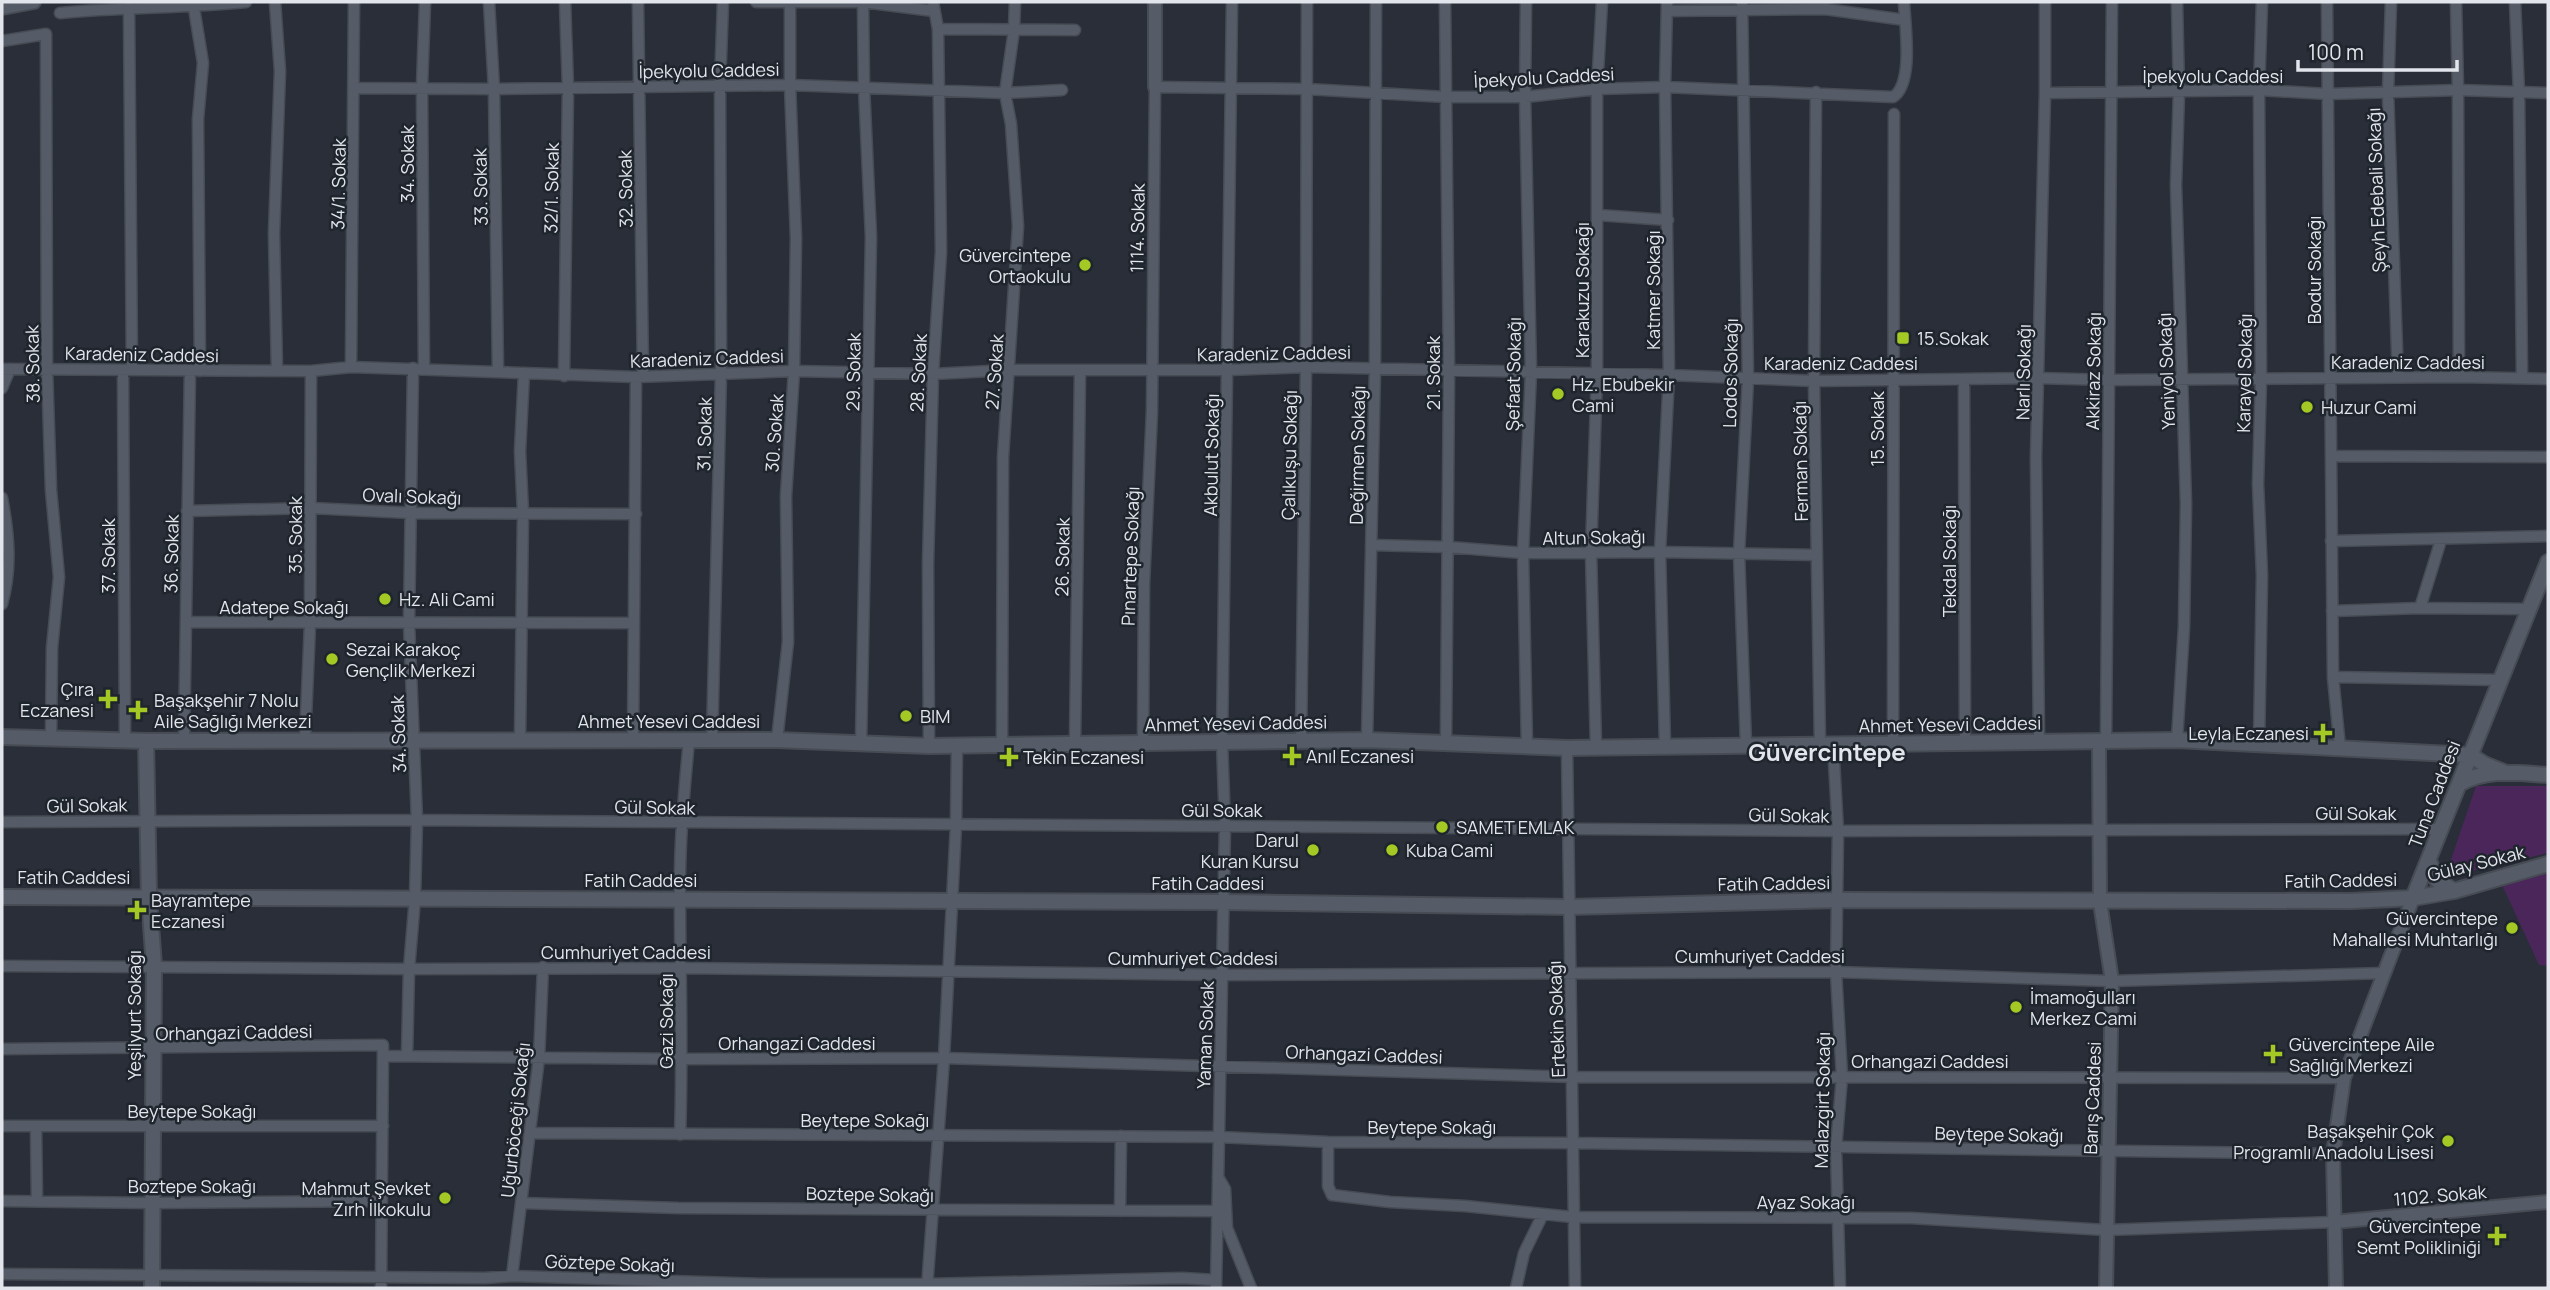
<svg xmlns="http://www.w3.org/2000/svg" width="2550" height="1290" font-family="Manrope,sans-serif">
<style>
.green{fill:#4b265a}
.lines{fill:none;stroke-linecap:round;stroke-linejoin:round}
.minor-casing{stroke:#474c54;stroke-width:13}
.tertiary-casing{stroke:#474c54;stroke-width:16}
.secondary-casing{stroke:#474c54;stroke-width:18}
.minor{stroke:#565c67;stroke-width:10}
.tertiary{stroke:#565c67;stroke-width:12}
.secondary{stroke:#565c67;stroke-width:14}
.poi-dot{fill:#a4c824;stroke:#1f252d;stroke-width:2.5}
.labels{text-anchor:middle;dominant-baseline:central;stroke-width:5;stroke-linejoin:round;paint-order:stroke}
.street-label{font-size:18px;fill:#e2e5eb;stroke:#1f252d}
.poi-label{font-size:18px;fill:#e2e5eb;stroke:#1f252d;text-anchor:start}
.district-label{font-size:24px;font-weight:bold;fill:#e2e5eb;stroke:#1f252d}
</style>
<rect width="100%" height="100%" fill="#292e38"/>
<path class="green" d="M2476,786h72v67l-103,24z
M2548,866v100l-9,-1 -41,-89z"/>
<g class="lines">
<g class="minor-casing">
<path id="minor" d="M193,2l10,61 -5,56 2,252
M275,2l5,69 -6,162 3,137
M489,2l5,87 4,283
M638,2l5,373
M756,2h107l71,9
M1445,2l4,369 -3,373
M1526,2l-1,95 6,275 -8,181 4,194
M1742,2l6,377 -9,175 7,191
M2177,2l2,90 -3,93 10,319 -2,123 -7,113
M2327,2l6,675 7,71
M2391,2l-3,91 10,285
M2456,2l2,88 1,287
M2515,2l4,91 3,284
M129,7l3,361
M1667,11l158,-2 80,11
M60,13c62,-6 124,-5 186,-11
M938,29l137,1
M2,41l44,-7 1,335 4,121 8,87 -7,71 -1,91
M355,88l139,1 296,-4 215,8 57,-3
M1816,92l-2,289 6,363
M2045,93l214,-3 69,4 130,-4 90,3
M1598,215l70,5
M351,367l3,-365
M424,368l-2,-281 3,-85
M2,369l309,2 40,-4 285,10 158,-6 139,3 77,-4h219l77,-3 363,8 145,6 224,-3 71,2 350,-3 89,2
M123,370l2,370
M564,376l4,-288 -3,-86
M1964,379l1,364
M2,388l8,-19
M2331,456l217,1
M2,498c7,36 10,71 0,106
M187,511l124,-3 100,5 225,1
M2331,541l217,-5
M1371,545l77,2 75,6 137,-1 157,3
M2420,608l21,-68
M2332,611l88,-3 110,1
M186,622l448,1
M2333,677l166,3
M520,739l3,-226 -3,-62 4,-78
M184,740l6,-370
M633,740l3,-363
M777,740l11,-98 -2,-146 8,-125 2,-133 -6,-153v-83
M1301,740l5,-373 1,-365
M1367,740l8,-372 1,-366
M305,741l5,-117 1,-253
M712,741l9,-369 -1,-287 3,-83
M2106,741l6,-739
M2039,742l-3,-285 9,-364v-91
M861,744l10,-507 -7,-150 -1,-85
M1075,744l5,-372
M1143,744l1,-160 8,-173 3,-324 152,2 139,8h79l72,-8 68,-2 228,10c21,-13 12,-72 11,-95
M1833,744l5,87 -2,141 6,105 -6,71 4,140
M1893,744l1,-630
M2259,744l3,-169 -4,-91 3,-106 -2,-288 3,-88
M1002,745l1,-288 15,-231 -7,-102 -6,-31 9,-63 1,-28
M1665,745l-5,-193 9,-177 -4,-288 2,-85
M929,746l-1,-182 5,-190 8,-122 -3,-223 -5,-27
M1596,747l-5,-195 6,-179v-284l5,-87
M1567,748l8,540
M2,822l415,-2 1421,11 603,-2
M2,966l407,3 273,-1 541,7 613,-3 276,9 272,-8
M2,1049l381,-4 -2,243
M383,1056l300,3 261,-1 630,19 770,1
M407,1056l2,-87 6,-71 2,-78 -8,-197 4,-255
M2,1126h381
M36,1126l1,75
M530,1133l689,4 109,5 247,1 758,11
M680,1135c3,-79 0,-157 0,-235 -1,-53 4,-107 9,-160
M1328,1142v44l4,9 58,7 75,4 107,11 339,1 195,12 228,-8
M1218,1177l7,12 2,39 24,60
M2,1201l150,2 230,-2
M522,1203l156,5 539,3
M1120,1211l1,-75
M2,1274l483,4 27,-2 255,8h160l255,-6 34,2
M512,1276l27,-218 4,-91
M927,1288l17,-230 12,-233 1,-80
M1216,1288l9,-463 -3,-83 10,-740
M1516,1288l8,-35 19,-39"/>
</g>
<g class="tertiary-casing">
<path id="tertiary" d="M2,8l32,-6
M1155,87v-85
M2099,741l1,161 12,79 -6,307
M2334,1222l214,-20
M2336,1288l-3,-134 11,-76 69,-180"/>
</g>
<g class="secondary-casing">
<path id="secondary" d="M2,737l144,4 631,-1 152,6 438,-6 200,8 610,-8 293,15 14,9 22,9
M146,741l3,156 5,69 -2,322
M2459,784c27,-16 59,-11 89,-9
M2429,861l8,19 17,11
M2,897l1220,5 347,5 269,-7 513,1 62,-3 41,-7 94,-27
M2413,898l135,-336"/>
</g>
<use href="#minor" class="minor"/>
<use href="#tertiary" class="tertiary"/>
<use href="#secondary" class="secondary"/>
</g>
<g class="poi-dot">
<circle cx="1085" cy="265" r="7"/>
<rect x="1896" y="331" width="14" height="14" rx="3.5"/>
<circle cx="1558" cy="394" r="7"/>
<circle cx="2307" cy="407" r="7"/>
<circle cx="385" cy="599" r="7"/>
<circle cx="332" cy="659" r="7"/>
<path d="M104.5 688.5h7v7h7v7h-7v7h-7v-7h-7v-7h7z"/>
<path d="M134.5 699.5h7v7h7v7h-7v7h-7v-7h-7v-7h7z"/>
<circle cx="906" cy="716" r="7"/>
<path d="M2319.5 722.5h7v7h7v7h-7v7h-7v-7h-7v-7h7z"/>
<path d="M1288.5 745.5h7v7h7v7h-7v7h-7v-7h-7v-7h7z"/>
<path d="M1005.5 746.5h7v7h7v7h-7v7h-7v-7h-7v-7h7z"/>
<circle cx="1442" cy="827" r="7"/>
<circle cx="1313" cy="850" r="7"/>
<circle cx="1392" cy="850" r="7"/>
<path d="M133.5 899.5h7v7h7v7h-7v7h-7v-7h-7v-7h7z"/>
<circle cx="2512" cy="928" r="7"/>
<circle cx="2016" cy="1007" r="7"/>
<path d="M2269.5 1043.5h7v7h7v7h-7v7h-7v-7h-7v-7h7z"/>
<circle cx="2448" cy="1141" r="7"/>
<circle cx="445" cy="1198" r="7"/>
<path d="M2493.5 1225.5h7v7h7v7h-7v7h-7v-7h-7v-7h7z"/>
</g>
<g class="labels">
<g class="street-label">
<text transform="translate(709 70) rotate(-1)">İpekyolu Caddesi</text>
<text x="2213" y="76">İpekyolu Caddesi</text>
<text transform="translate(1544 77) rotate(-3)">İpekyolu Caddesi</text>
<text transform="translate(407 164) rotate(-90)">34. Sokak</text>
<text transform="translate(338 184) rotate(-89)">34/1. Sokak</text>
<text transform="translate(480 187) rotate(-91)">33. Sokak</text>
<text transform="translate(551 188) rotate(-89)">32/1. Sokak</text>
<text transform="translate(625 189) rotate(-91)">32. Sokak</text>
<text transform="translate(2376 190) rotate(-92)">Şeyh Edebali Sokağı</text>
<text transform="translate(1137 228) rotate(-89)">1114. Sokak</text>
<text transform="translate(2314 270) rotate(-90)">Bodur Sokağı</text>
<text transform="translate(1582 290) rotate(-90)">Karakuzu Sokağı</text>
<text transform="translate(1653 290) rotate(-90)">Katmer Sokağı</text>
<text transform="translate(1274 353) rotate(-1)">Karadeniz Caddesi</text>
<text transform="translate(142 354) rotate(1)">Karadeniz Caddesi</text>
<text transform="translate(707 358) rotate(-2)">Karadeniz Caddesi</text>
<text x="2408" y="362">Karadeniz Caddesi</text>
<text x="1841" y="363">Karadeniz Caddesi</text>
<text transform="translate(32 364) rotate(-91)">38. Sokak</text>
<text transform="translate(2093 371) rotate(-89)">Akkiraz Sokağı</text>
<text transform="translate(2166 371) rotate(-92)">Yeniyol Sokağı</text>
<text transform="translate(853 372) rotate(-89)">29. Sokak</text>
<text transform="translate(994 372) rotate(-86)">27. Sokak</text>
<text transform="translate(2023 372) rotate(-89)">Narlı Sokağı</text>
<text transform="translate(918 373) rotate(-87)">28. Sokak</text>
<text transform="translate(1433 373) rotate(-90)">21. Sokak</text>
<text transform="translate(1730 373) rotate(-89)">Lodos Sokağı</text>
<text transform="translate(2244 373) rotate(-89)">Karayel Sokağı</text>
<text transform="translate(1513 374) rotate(-89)">Şefaat Sokağı</text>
<text transform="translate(1877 429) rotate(-90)">15. Sokak</text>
<text transform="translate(774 433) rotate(-86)">30. Sokak</text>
<text transform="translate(704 434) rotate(-89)">31. Sokak</text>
<text transform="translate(1211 455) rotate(-89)">Akbulut Sokağı</text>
<text transform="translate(1289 455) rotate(-89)">Çalıkuşu Sokağı</text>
<text transform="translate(1357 455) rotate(-89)">Değirmen Sokağı</text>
<text transform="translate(1800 461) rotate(-91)">Ferman Sokağı</text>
<text transform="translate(412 496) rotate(2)">Ovalı Sokağı</text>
<text transform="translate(295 535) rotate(-90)">35. Sokak</text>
<text transform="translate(1594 537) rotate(-1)">Altun Sokağı</text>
<text transform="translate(171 554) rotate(-89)">36. Sokak</text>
<text transform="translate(108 556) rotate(-90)">37. Sokak</text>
<text transform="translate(1130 556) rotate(-88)">Pınartepe Sokağı</text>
<text transform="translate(1062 557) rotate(-89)">26. Sokak</text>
<text transform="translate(1949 561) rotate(-90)">Tekdal Sokağı</text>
<text x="284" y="607">Adatepe Sokağı</text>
<text x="669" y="721">Ahmet Yesevi Caddesi</text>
<text transform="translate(1236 723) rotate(-1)">Ahmet Yesevi Caddesi</text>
<text transform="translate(1950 724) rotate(-1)">Ahmet Yesevi Caddesi</text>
<text transform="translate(398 734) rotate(-92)">34. Sokak</text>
<text transform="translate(2434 794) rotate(-69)">Tuna Caddesi</text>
<text transform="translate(87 805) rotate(-1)">Gül Sokak</text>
<text transform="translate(655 807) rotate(1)">Gül Sokak</text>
<text x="1222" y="810">Gül Sokak</text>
<text x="2356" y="813">Gül Sokak</text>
<text transform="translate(1789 815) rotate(1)">Gül Sokak</text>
<text transform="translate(2476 863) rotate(-14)">Gülay Sokak</text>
<text x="74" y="877">Fatih Caddesi</text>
<text x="641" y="880">Fatih Caddesi</text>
<text transform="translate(2341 880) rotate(-1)">Fatih Caddesi</text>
<text x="1208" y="883">Fatih Caddesi</text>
<text transform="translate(1774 883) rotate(-1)">Fatih Caddesi</text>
<text x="626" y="952">Cumhuriyet Caddesi</text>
<text x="1760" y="956">Cumhuriyet Caddesi</text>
<text x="1193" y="958">Cumhuriyet Caddesi</text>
<text transform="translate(134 1015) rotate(-90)">Yeşilyurt Sokağı</text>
<text transform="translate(1556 1019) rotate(-92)">Ertekin Sokağı</text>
<text transform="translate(666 1021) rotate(-90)">Gazi Sokağı</text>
<text transform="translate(234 1032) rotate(-1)">Orhangazi Caddesi</text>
<text transform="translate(1205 1035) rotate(-88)">Yaman Sokak</text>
<text x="797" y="1043">Orhangazi Caddesi</text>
<text transform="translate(1364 1054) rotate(2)">Orhangazi Caddesi</text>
<text x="1930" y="1061">Orhangazi Caddesi</text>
<text transform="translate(2092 1098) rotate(-88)">Barış Caddesi</text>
<text transform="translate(1822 1100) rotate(-89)">Malazgirt Sokağı</text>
<text x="192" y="1111">Beytepe Sokağı</text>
<text transform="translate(515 1120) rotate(-84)">Uğurböceği Sokağı</text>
<text x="865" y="1120">Beytepe Sokağı</text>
<text x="1432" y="1127">Beytepe Sokağı</text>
<text transform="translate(1999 1134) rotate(1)">Beytepe Sokağı</text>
<text x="192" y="1186">Boztepe Sokağı</text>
<text transform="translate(870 1194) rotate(1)">Boztepe Sokağı</text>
<text transform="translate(2440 1195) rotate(-5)">1102. Sokak</text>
<text x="1806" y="1202">Ayaz Sokağı</text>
<text transform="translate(610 1263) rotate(2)">Göztepe Sokağı</text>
</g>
<g class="poi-label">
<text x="1071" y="255" text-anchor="end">Güvercintepe<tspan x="1071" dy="21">Ortaokulu</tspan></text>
<text x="1917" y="338">15.Sokak</text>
<text x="1572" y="384">Hz. Ebubekir<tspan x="1572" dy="21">Cami</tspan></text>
<text x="2321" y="407">Huzur Cami</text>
<text x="399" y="599">Hz. Ali Cami</text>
<text x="346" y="649">Sezai Karakoç<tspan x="346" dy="21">Gençlik Merkezi</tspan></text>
<text x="94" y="689" text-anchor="end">Çıra<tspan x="94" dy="21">Eczanesi</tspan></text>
<text x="154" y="700">Başakşehir 7 Nolu<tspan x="154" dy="21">Aile Sağlığı Merkezi</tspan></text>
<text x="920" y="716">BIM</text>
<text x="2309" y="733" text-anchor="end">Leyla Eczanesi</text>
<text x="1306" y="756">Anıl Eczanesi</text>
<text x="1023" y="757">Tekin Eczanesi</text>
<text x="1456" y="827">SAMET EMLAK</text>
<text x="1299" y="840" text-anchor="end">Darul<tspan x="1299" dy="21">Kuran Kursu</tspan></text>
<text x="1406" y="850">Kuba Cami</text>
<text x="151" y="900">Bayramtepe<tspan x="151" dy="21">Eczanesi</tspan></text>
<text x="2498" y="918" text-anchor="end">Güvercintepe<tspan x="2498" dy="21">Mahallesi Muhtarlığı</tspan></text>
<text x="2030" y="997">İmamoğulları<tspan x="2030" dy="21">Merkez Cami</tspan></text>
<text x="2289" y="1044">Güvercintepe Aile<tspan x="2289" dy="21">Sağlığı Merkezi</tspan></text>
<text x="2434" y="1131" text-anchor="end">Başakşehir Çok<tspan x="2434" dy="21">Programlı Anadolu Lisesi</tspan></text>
<text x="431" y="1188" text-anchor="end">Mahmut Şevket<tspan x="431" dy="21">Zırh İlkokulu</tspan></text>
<text x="2481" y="1226" text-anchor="end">Güvercintepe<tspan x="2481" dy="21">Semt Polikliniği</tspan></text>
</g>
<g class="district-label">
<text x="1827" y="751">Güvercintepe</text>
</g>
</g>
<rect width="2550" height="1290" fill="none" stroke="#e2e5eb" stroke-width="7"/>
<path d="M2298 60v10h159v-10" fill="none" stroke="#e2e5eb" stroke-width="3.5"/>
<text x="2308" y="60" font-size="21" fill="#e2e5eb" stroke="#1f252d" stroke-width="5" paint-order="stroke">100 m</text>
</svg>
